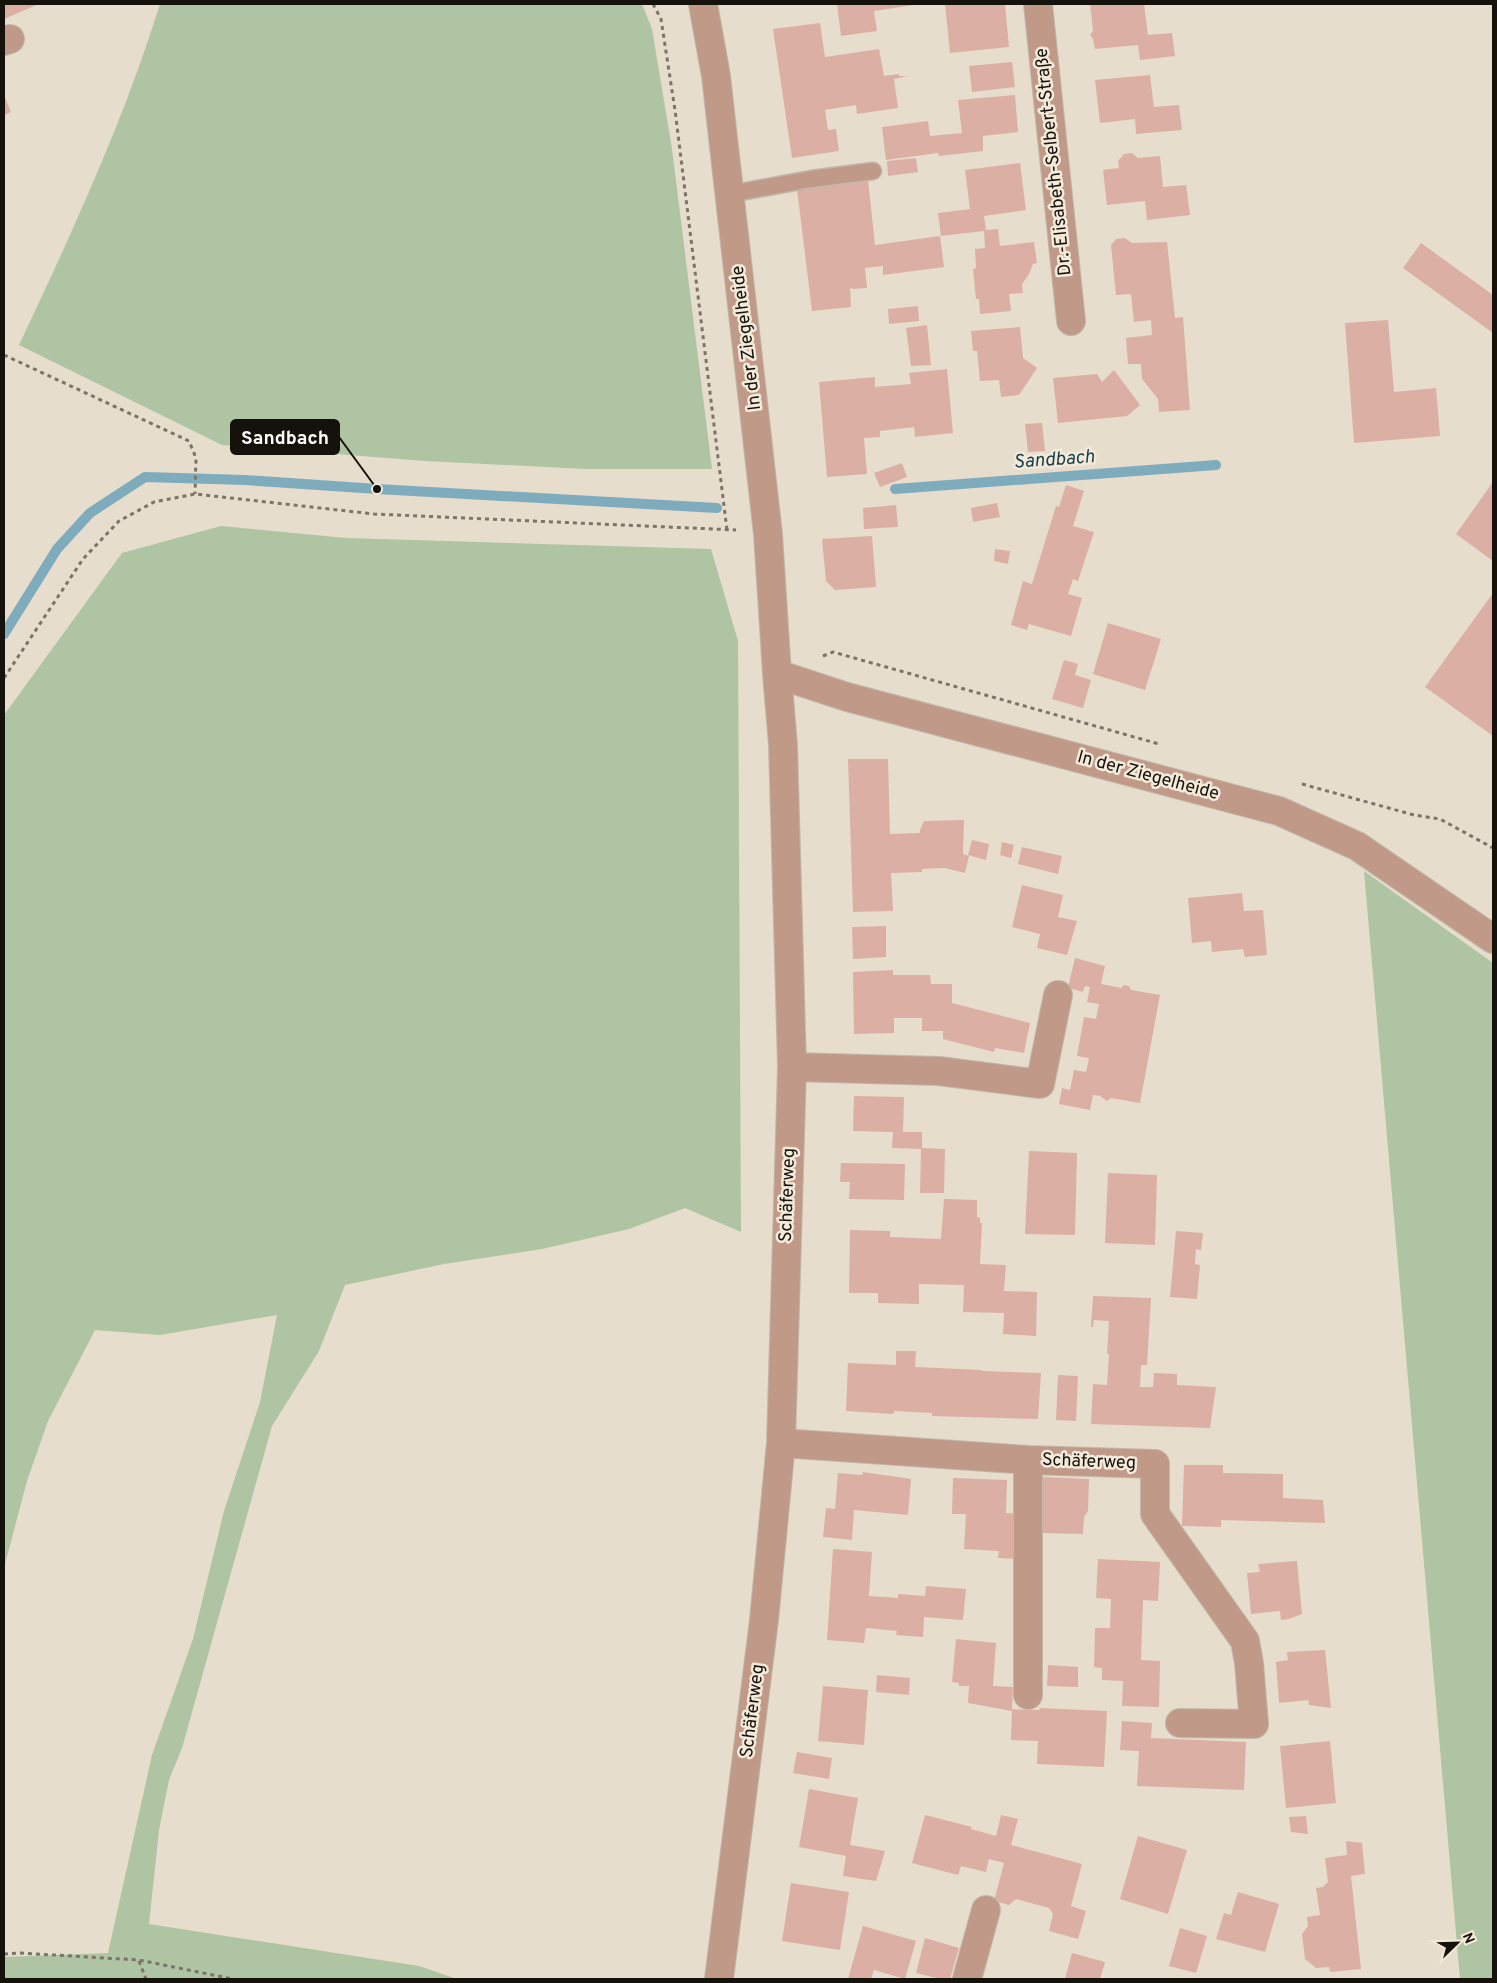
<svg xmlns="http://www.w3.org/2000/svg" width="1497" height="1983" font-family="Overpass,sans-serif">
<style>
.green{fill:#aec4a2}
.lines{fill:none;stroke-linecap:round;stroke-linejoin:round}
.stream{stroke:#7facbd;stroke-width:10}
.building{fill:#dcafa5}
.service-casing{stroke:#c1b8a9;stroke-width:19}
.minor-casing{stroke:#c1b8a9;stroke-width:30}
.path{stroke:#7b7469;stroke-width:3;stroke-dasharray:4 4;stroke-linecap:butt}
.service{stroke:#c09989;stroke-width:16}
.minor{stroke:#c09989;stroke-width:28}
.labels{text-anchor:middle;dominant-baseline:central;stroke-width:5;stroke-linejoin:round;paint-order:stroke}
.street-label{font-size:18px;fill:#15110b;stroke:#f4ead9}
.water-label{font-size:19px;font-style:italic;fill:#133d4a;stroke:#f4ead9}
.leader{fill:none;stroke:#15110b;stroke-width:2}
.callout-dot{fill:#15110b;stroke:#f4ead9;stroke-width:2}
.callout{fill:#15110b;stroke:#15110b;stroke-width:2}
.callout-label{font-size:19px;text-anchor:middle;font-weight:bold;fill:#fff}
</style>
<rect width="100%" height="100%" fill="#e7ddcc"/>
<path class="green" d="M160,4h482l10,25 20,120 40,320h-126l-161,-8 -203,-16 -203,-100c52,-110 105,-225 141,-341z
M221,526l125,12 365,11 27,92 3,591 -56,-24 -56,21 -87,20 -98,15 -99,21 -26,66 -47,75 -90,322 -13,32 -10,50 -10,94 270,42 38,13h-453v-22l104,-4 44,-198 41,-116 31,-128 36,-109 17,-87 -117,20 -65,-5 -47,91 -21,60 -23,87v-853l118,-162z
M1364,871l129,92v1016h-33z"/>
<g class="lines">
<path class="stream" d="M895,489l321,-24
M4,634l53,-85 33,-36 55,-36 100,3 132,9 340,19"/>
</g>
<path class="building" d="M4,4h35l-35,15z
M837,4h77v1l-40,6 3,20 -36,5z
M945,4h60l4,43 -59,6z
M1090,4h54l4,31 24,-2 3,23 -35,4 -2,-15 -43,4 -2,-10 -3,-4 3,-4z
M820,23l5,34 54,-8 5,27 15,-2v2h9l-14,3 4,29 -41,6 -1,-9 -31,5 3,20 8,-1 3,22 -47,7 -19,-129z
M1012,62l3,25 -43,5 -3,-26z
M1150,75l4,32 25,-2 3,25 -46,4 -1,-15 -35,4 -5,-43z
M4,95l7,17 -7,3z
M1015,95l3,37 -35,4v15l-44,5 -1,-3 -52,7 -4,-33 46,-6 2,15 32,-3 -4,-33z
M1132,153l6,5 22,-2 3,31 23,-2 4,30 -43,5 -2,-19 -38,4 -4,-35 16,-2 -1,-7 6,-7z
M916,158l2,14 -30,4 -1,-15z
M1020,163l6,47 -42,6 2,14 12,-1 2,17 34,-4 3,21 -4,1 -4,10 -7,10 1,9 -14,1 2,17 -31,3 -1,-15h-3l-3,-30 3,-1 -1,-19 10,-1 -1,-17 -43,5 -3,-23 32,-4 -5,-39z
M868,180l7,65 65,-9 4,31 -61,8v-9l-18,2 2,20 -14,1 -3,-1 1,19 -39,4 -15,-122z
M1125,238l7,5 35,-1 8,76 8,-1 7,93 -31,2 -1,-13 -16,-20 -1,-15h-13l-2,-26 26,-3 -1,-15 -17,2 -3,-28 -15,1 -5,-50 5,-6z
M1421,243l72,52v38l-90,-65z
M918,306l1,15 -30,3 -1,-15z
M1388,320l6,72 42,-4 4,48 -86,7 -9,-120z
M927,325l4,40 -20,1 -5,-38z
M1020,327l3,31 14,10 -18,27 -18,2 -2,-17 -19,1 -3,-30h-4l-2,-20z
M947,369l6,64 -38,4 -1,-10 -34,4v6l-16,1 3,36 -40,3 -8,-95 56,-5v10l36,-3 -2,-11z
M1114,370l26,35 -13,11 -69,7 -5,-45 44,-4 5,8z
M1042,423l3,28 -17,1 -3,-28z
M902,463l5,14 -27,10 -6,-14z
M1493,482v79l-37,-27z
M1066,485l18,6 -11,35 21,6 -16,49 -5,-2 -5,15 14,4 -11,38 -42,-12 -2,6 -16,-5 12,-44 9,3 24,-78 3,1z
M997,503l3,14 -27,5 -2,-14z
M896,505l2,22 -34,2 -1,-21z
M872,536l4,51 -41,3 -9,-9 -4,-42z
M995,549l15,2 -2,13 -14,-3z
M1493,593v143l-68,-49z
M1108,623l53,16 -16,51 -52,-16z
M1064,660l14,4 -3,11 16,5 -8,28 -31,-9z
M848,759h40l2,75 30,-1v-3l4,-9 40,-1 -1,34 6,2 -4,17 -20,-5 -23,1v3l-31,1 2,38 -40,1z
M972,840l17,4 -3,16 -18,-5z
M1002,842l12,3 -3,13 -11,-3z
M1022,847l40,9 -4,18 -40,-10z
M1022,885l41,10 -5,22 19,4 -10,34 -30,-7 3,-14 -28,-7z
M1242,893l2,18 19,-1 4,45 -22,2 -2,-8 -31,3 -1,-11 -19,2 -4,-45z
M886,926v31l-33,2 -1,-32z
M1075,958l30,8 -4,18 20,4 3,-3 5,1 2,4 29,5 -20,108 -29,-5 -4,3 -7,-5 -7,-1 -3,15 -31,-6 3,-16 8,2 4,-20 12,2 3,-14 -12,-2 7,-39 12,2 3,-15 -12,-2 3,-15 -5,-1 -2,6 -15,-4z
M893,970v5h37l1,9h21v19l78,20 -6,30 -29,-5 -1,4 -51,-13v-8h-21v-13h-28v15l-40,1 -1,-62z
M854,1096l50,1 -1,35h19v16l23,1 -1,44h-24l1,-44 -29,-1 1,-16 -40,-1z
M1029,1151l48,2 -2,82 -50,-1z
M841,1163l64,1 -1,36 -55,-1 1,-17h-10z
M1108,1173l49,2 -2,70 -50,-2z
M944,1199l33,1v17l3,1v5h2l-2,41 26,1 -2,26 33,1 -1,44 -33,-2 1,-21 -41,-1 1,-27 -45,-1v20l-41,-1v-10h-29l1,-63 40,1v6l51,2z
M1176,1231l27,2 -2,17 -5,-1 -1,15 5,1 -3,34 -27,-2z
M1093,1296l58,2 -4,67h-6l-1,22h13l1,-14 23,1v11l39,2 -6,41 -119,-4 2,-40 14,1 2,-31h-2l2,-33 -15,-1 -1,7h-2z
M896,1351h20l-1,16 67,3v1l59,2 -3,46 -106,-3v-3l-38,-2v2l-2,1 -46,-3 2,-48 48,2z
M1058,1375l20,1 -2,45 -20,-1z
M1184,1465h39v8l60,1v24l40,2 2,23 -104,-3v7l-39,-1z
M863,1472l48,7 -3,36 -54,-5 -2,30 -29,-3 3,-29 9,1 3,-36 24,2z
M1043,1477l46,2 -1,32 -4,6 -1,17 -43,-1z
M953,1478l54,2 -1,33 15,1 -3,45 -20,-1 1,-7 -35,-2 2,-35h-14z
M833,1549l39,3 -3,44 29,2v-4l27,2 1,-10 40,3 -3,31 -39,-3 -1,20 -27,-2 1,-4 -31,-3 -2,15 -37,-3z
M1098,1559l62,3 -2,39 -15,-1 -2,60 19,1 -1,46 -37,-1 1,-25 -21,-1v-12l-8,-1 1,-39h15l1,-29 -15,-1z
M1297,1561l5,53 -13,5 -8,1 -1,-9 -29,3 -4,-41 13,-1 -2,-8z
M956,1639l40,4 -3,43 20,1 -1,24 -44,-8 1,-17h-10v-3l-7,-1z
M1325,1650l6,58 -22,-3 -1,-5 -29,3 -3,-41 12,-2 -1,-8z
M1048,1665l30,2v20l-31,-1z
M877,1675l33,3 -1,17 -33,-3z
M823,1686l45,4 -4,55 -46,-4z
M1039,1708l68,3 -3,56 -67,-3 1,-23 -27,-1 1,-31 28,1z
M1122,1721l30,2 -1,15 95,4 -2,48 -107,-4 2,-35 -19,-1z
M1330,1741l6,62 -50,5 -6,-62z
M797,1752l35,6 -3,21 -36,-6z
M809,1789l49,9 -8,47 35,6 -9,30 -33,-5 3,-20 -47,-9z
M925,1815l47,12 -1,2 25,7 5,-21 17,4 -7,26 71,19 -11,42 15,5 -8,28 -29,-8 4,-17 -4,-6 -33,-9 -7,6 -15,-4 10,-38 -15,-4 -3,13 -25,-6 -3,9 -46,-12z
M1306,1816l2,18 -17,-2 -2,-15z
M1138,1836l49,14 -19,64 -48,-15z
M1346,1841l16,2 3,31 -14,2 10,93 -31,3 -1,-5 -13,1 -11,-9 -3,-25 6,-8 -1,-9 13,-2 -4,-27 7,-1 5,-5 -3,-24 22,-3z
M791,1883l58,9 -9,58 -58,-9z
M1238,1892l41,12 -14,48 -49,-13 8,-26 7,2z
M863,1926l53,15 -11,38 -31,-9 -3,9h-23z
M1180,1928l27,8 -11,37 -27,-7z
M925,1938l34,10 -9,31h-10l-24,-6z
M1072,1953l33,9 -5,17h-35z"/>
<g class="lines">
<g class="service-casing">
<path id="service" d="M730,194l81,-15 62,-8"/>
</g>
<g class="minor-casing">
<path id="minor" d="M703,4l13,72 52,458 9,140 6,71 9,322 -11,376 -17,177 -45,359
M1038,4l33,317
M4,41l6,-2
M777,674l70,23 432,114 78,35 136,93
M792,1067l147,4 101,13 18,-89
M781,1443l247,17 127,4v50l90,127 4,22 5,61 -74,-1
M1028,1695v-235
M967,1979l19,-69"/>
</g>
<path class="path" d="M653,4l8,15 14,91 52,420
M4,355l185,86 7,17 -1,36
M823,656l10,-4 326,92
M4,678l79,-119 36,-38 35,-19 41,-8 179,20 362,16
M1302,784l112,31 26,4 53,29
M4,1954l16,-1 119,7 94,19
M139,1961l7,18"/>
<use href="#service" class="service"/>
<use href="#minor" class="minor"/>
</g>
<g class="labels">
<g class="street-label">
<text transform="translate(1054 162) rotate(-96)">Dr.-Elisabeth-Selbert-Straße</text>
<text transform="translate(747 338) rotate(-97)">In der Ziegelheide</text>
<text transform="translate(1148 776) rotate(15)">In der Ziegelheide</text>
<text transform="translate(788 1195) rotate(-88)">Schäferweg</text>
<text transform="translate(1089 1462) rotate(2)">Schäferweg</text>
<text transform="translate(753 1711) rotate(-83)">Schäferweg</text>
</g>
<g class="water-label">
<text transform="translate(1054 460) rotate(-4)">Sandbach</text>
</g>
</g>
<path class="leader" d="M377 489L339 437"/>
<circle class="callout-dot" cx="377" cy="489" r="5"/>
<rect class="callout" x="231" y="420" width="108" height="34" rx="5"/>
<g class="callout-label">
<text x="285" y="444">Sandbach</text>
</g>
<rect width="1497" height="1983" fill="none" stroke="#15110b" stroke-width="10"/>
<g transform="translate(1457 1943) rotate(67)" stroke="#f4ead9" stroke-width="4" paint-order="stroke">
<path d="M0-4L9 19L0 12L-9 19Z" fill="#15110b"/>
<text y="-8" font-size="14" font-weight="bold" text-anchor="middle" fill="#15110b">N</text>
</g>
</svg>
